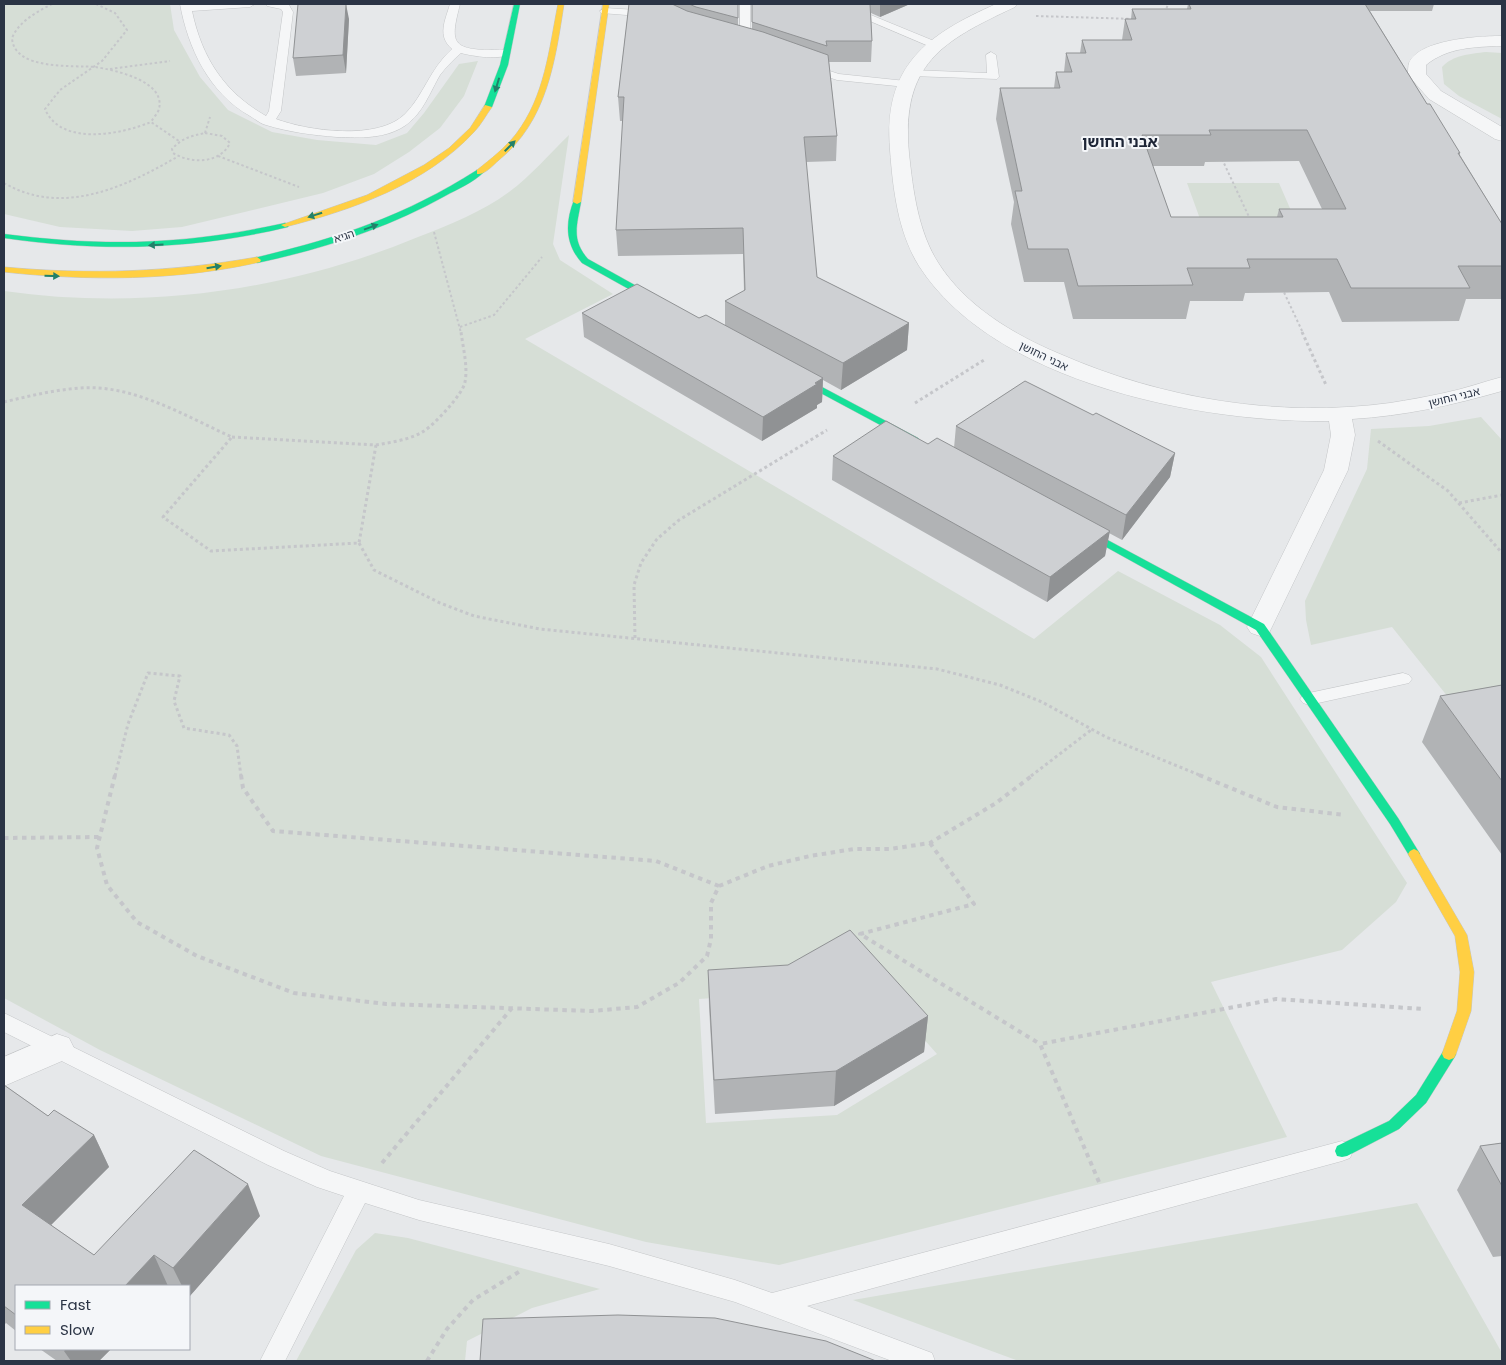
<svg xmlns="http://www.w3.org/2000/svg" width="1506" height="1365" font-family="Poppins,'Noto Sans Hebrew',sans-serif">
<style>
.green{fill:#d6ded6;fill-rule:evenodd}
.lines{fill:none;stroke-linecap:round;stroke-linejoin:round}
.lane-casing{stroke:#c4c6c8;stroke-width:1}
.street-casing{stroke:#c4c6c8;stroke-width:1}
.fast-casing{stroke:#c4c6c8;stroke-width:1}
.slow-casing{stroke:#c4c6c8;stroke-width:1}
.path-far2{stroke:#c5c6ca;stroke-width:2;stroke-dasharray:2.5 2.5;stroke-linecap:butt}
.path-far1{stroke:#c5c6ca;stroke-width:3;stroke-dasharray:3 3;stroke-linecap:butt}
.path{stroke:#c5c6ca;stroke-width:4;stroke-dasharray:4.5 4.5;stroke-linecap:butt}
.lane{fill:#f5f6f7;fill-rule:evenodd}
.street{fill:#f5f6f7;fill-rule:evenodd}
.fast{fill:#16e098;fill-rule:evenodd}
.slow{fill:#ffcf43;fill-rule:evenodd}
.wall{fill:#b1b3b5;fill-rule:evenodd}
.shaded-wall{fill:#909294}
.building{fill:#ced0d3;stroke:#909294;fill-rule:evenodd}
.oneway{fill:#22816a}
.labels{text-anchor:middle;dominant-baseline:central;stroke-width:4;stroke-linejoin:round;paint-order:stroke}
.far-street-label{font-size:11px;fill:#2b3445;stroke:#f4f6f9}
.far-district-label{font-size:15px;font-weight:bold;fill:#1d2536;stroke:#f4f6f9}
</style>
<rect width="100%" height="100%" fill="#e6e8ea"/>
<path class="green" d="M4,4h166l4,26 26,47 28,33 44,22 45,8 59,5 31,-12 17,-20 35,-49 19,-3 -14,35 -24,32 -31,24 -35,22 -51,19 -141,34 -50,4 -72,-4 -56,-13z
M1486,52l16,1v66l-43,-23 -15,-12 -2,-17c11,-12 28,-13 44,-15z
M569,135l-16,109 7,16 53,34 -88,45 509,300 84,-68 102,54 41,32 146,226 -11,19 -54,48 -131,32 76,155 -508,128 -133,-23 -325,-86 -221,-106 -96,-52v-707c139,20 284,0 414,-54 31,-12 64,-25 91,-45 21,-15 41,-39 60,-57zM850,956l87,98 -100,61 -131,8 -7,-124 85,-6z
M1187,183h92l20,46 -95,1z
M1481,417l21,23v281l-30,6 -80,-100 -81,18 -5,-25 -1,-19 62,-132 4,-40 58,-3z
M1417,1203l85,150v8h-483l-166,-61z
M375,1233l33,5 192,51 -68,19 -65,33 -2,20h-169l60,-111z"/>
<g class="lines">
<g class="lane-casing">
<path id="lane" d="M180,4h75l-5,3 -58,4c10,47 32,81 74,105l3,-5 14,-99 -2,-3 -14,-3 -1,-2 23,1 4,7 -12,99 -5,8c32,12 102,22 129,-5 19,-19 24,-44 47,-65 -15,-13 -7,-28 -2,-45h10c-9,36 -11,46 32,46 7,0 13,-2 18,3 -8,8 -38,3 -49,0 -8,7 -15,14 -21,22 -10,17 -17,38 -34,50 -20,14 -46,13 -69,12 -25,-2 -48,-5 -71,-12 -5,-1 -11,-6 -16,-9 -41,-23 -62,-68 -70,-112z
M740,4h10v42l-5,3 -5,-3z
M830,4h14l95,39 1,2 -1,2h-8z
M605,8l47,3 5,3 -5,3 -51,-4 -1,-2z
M991,52l5,3 3,22 -2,2 -86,-3 -6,-3 6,-3 76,3 -1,-18z
M808,64l31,10 67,7 6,3 -6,3 -69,-7 -33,-11 -2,-2z
M1403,673l6,2 3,4 -3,4 -100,22 -6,-2 -3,-4 3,-4 6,-2z
M4,1013l280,138 46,20 89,29 190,44 126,36 37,13 570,-152 8,3 3,7 -3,7 -8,3 -535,145 125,47 3,8h-43l-157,-59 -126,-36 -190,-46 -54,-17 -80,158h-25l84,-165 -27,-9 -49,-22 -264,-133z"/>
</g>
<g class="street-casing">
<path id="street" d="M996,4h21l-2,3c-73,34 -114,57 -106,146 4,37 9,79 30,111 27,42 75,71 121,90 103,45 218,64 330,49 18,-3 36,-6 54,-10 20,-4 39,-11 58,-16v14c-49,14 -98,25 -150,28l3,16 -7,35 -79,163 -9,3 -9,-3 -4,-6 77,-157 7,-35 -2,-14c-128,2 -335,-38 -410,-155 -21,-34 -26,-76 -29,-116 -7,-84 36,-115 106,-146z
M1502,36v10c-27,1 -54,1 -76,19v9l15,17 61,36v14l-7,-2 -66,-40 -21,-24c0,-4 0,-9 1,-12 10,-24 71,-27 93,-27z
M57,1034l12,4 5,10 -5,10 -65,28v-29z"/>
</g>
<g class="fast-casing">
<path id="fast" d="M514,4h6l-12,61 -16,42 -7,2 -1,-2 16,-42z
M477,170l7,2c-10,10 -26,17 -39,24 -59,33 -123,53 -188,67l-4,-3 1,-2c84,-20 149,-41 223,-88z
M574,200l7,2c-4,23 -10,38 7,57l79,44v4h-6l-79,-44c-17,-19 -17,-40 -8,-63z
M285,223l4,2 -1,2c-95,23 -188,25 -284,11v-4c101,13 181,11 281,-11z
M790,370l128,68 2,2 -5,3 -3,-1 -125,-67 -2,-2z
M1074,522l190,102 134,194 22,36 -2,3h-8l-20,-33 -134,-194 -186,-103 -1,-2z
M1449,1048l5,2 2,4 -2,4 -28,45 -27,26 -52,27 -5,1 -5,-1 -2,-5 2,-5 52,-25 27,-26 28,-45z"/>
</g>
<g class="slow-casing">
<path id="slow" d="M558,4h6c-9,58 -17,117 -65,156 -6,5 -14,15 -22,14v-4c14,-11 28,-22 39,-36 29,-38 33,-85 42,-130z
M603,4h6l-28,198 -4,2 -4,-2z
M485,105l7,2c-6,8 -11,18 -18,25 -48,52 -122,78 -189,95l-4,-2 86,-30 57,-30 25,-17 21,-20z
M257,257l4,3 -1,2c-83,19 -172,19 -256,10v-5c86,8 168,5 253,-10z
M1414,849l4,2 49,84 7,37 -3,39 -15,43 -2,4 -5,2 -5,-2 -2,-4 15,-43 3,-39 -5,-36 -47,-82 2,-3z"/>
</g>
<path class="path-far2" d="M52,4c-15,8 -33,17 -40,34 2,33 62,27 83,29 20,3 71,14 64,42 -1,4 -6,9 -8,13
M96,4l19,9 12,17 -25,31 -42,29 -15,19c16,38 77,25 106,13l28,19
M1165,13l3,-9
M1036,16l99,3
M110,69l60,-8
M205,133l5,-16
M205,133l17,3 8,7c-10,21 -39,21 -57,10l-1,-4c10,-11 19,-13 33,-16z
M218,156l81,31
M1222,159l28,60
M4,183c58,34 121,4 173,-26
M434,232l27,101
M1282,288l21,45
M460,327l34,-12 48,-58"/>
<path class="path-far1" d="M1302,332l24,53
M4,402c25,-6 50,-12 76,-14 53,-4 105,28 152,49
M915,403l69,-43
M232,437l144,8 -17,98 -148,8 -48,-34z
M1378,441l70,50 54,62
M376,445c16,-3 34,-5 48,-14 11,-7 39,-37 41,-49 3,-16 -2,-34 -4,-50
M1459,503l43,-8
M359,543l15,27 66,33 34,13 66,13 397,40 63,16 42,17 64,35 96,39
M635,638l-1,-53 7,-22 16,-24 22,-19 148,-90
M115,776l13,-52 20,-51 32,3 -6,25 10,27 45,7 8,11 4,30
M1031,776l60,-46"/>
<path class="path" d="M115,775l-18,73 10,37 30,37 60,34 97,37 92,11 206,7 45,-4 42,-24 28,-27 4,-17v-36l8,-17
M241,775l2,13 30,43 383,30 63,25
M1199,775l78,32 68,8
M4,838l96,-1
M930,843l44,61 -114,30 180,110
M719,886l49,-20 42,-10 44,-7h36l40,-6 66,-40 37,-28
M382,1163l130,-155
M1099,1182l-59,-138 236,-45 147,10
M427,1361l20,-32 26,-29 49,-30"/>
<use href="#lane" class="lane"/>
<use href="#street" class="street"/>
<use href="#fast" class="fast"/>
<use href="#slow" class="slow"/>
</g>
<path class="wall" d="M629,4h109v22l14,3v-25h158l-30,13 -9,-4 1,28 -1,21h-42l8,74 -1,25 -30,1 11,115 92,46 -2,27 -66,40 -18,-10 -1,22 -5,3v3l-55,33 -178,-104 -2,-24 117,5 26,7v-24l19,-10 -1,-37 -125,2 -2,-26 7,-109h-3l-2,-24z
M1188,4h246l-2,7h-62l57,93 33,49v2l42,69v75h-36l-7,22 -117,1 -13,-30 -84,1 -2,8h-53l-4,18h-113l-9,-37h-40l-13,-58 3,-22 -18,-83 4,-31h54l2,-16h8l2,-19h14l2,-13h40l3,-21h6l1,-10h55zM1299,161l23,48h-43l-2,8h-106l-18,-51h51l1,-4z
M349,19l-3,54 -50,3 -3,-18z
M1093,415l82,38 -5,24 -48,63 -13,-7 -4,23 -58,46 -215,-122 1,-24 95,-12 26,4 2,-22z
M1502,685v170l-80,-113 18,-46z
M708,970l220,46 -4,36 -90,54 -119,8 -6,-108z
M4,1085l44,31 46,19 15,32 -58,58 43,30 166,-39 -71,81v-11h-173v45l-10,-8 -2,2z
M1502,1143v113l-9,1 -36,-67 23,-44z
M40,1349h71l-12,12h-42z"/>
<path class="shaded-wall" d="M346,4l3,15 -3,54 -3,-18z
M880,4h30l-30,13z
M909,323l-2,27 -66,40 2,-27z
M823,378l-1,24 -5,3v3l-55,33 1,-24z
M1175,453l-5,24 -48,63 4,-25z
M1110,531l-5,25 -58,46 3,-25z
M928,1016l-4,36 -90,54 2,-35z
M94,1135l15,32 -69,69 -18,-31z
M248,1184l12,32 -71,81v-11h-7l-9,-18z
M154,1255l14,31h-43z
M66,1349h45l-12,12h-28l-7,-10z"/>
<path class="building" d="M298,4h48l-3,51 -50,3z
M629,4h43l15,7 76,21 65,23 9,81 -33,1 13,140 92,46 -66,40 -118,-62 20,-11 -2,-62 -127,2 8,-133h-6z
M689,4h49v14l-42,-11z
M752,4h118l2,37h-46l1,5 -75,-24z
M1189,4h176l62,100h3l30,49h-2l44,71v42h-44l12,22h-119l-14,-29h-90l3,9h-63l6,17 -115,1 -10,-37h-40l-13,-58h7l-22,-103h60l-4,-16h16l-6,-19h20l-4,-13h50l-7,-21h11l-4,-10h59zM1209,130h98l39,79h-67l4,8h-112l-29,-82h69z
M637,284l62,34 7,-3 117,63 -8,5 2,1 -54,33 -181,-104z
M1025,381l68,34 3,-2 79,40 -49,62 -170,-89z
M886,421l42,23 9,-6 173,93 -60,46 -217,-121z
M1502,685v96l-62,-85z
M850,930l78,86 -92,55 -122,9 -6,-110 80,-5z
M4,1085l44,31 6,-6 40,25 -72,70 72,50 100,-105 54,34 -75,84 -19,-13 -29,31h-109v29l-12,-9z
M1502,1143v43l-22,-40z
M618,1315l97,3 111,23 50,20h-396l3,-42z"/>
<defs><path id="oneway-solid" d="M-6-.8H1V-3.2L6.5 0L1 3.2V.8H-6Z" transform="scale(1.25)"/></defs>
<g class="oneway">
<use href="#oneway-solid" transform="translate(497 85) rotate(107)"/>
<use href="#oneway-solid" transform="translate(510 146) rotate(-45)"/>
<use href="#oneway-solid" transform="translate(315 215) rotate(162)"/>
<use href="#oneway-solid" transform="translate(371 227) rotate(-20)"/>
<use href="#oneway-solid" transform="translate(156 245) rotate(177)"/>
<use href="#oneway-solid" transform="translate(214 267) rotate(-9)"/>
<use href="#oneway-solid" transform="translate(52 276) rotate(2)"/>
</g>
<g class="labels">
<g class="far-street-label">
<text transform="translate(344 236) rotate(-18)">הגיא</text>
<text transform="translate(1044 356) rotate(26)">אבני החושן</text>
<text transform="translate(1454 397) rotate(-14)">אבני החושן</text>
</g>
<g class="far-district-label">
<text x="1120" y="141">אבני החושן</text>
</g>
</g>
<rect width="1506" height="1365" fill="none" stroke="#2b3445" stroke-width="10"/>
<rect x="15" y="1285" width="175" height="65" fill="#f4f6f9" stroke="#a4a8b1"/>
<rect x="25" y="1301" width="25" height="8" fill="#16e098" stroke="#a4a8b1"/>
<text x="60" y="1310" font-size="15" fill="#2b3445">Fast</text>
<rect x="25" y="1326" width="25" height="8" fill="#ffcf43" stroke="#a4a8b1"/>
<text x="60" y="1335" font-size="15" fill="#2b3445">Slow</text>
</svg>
